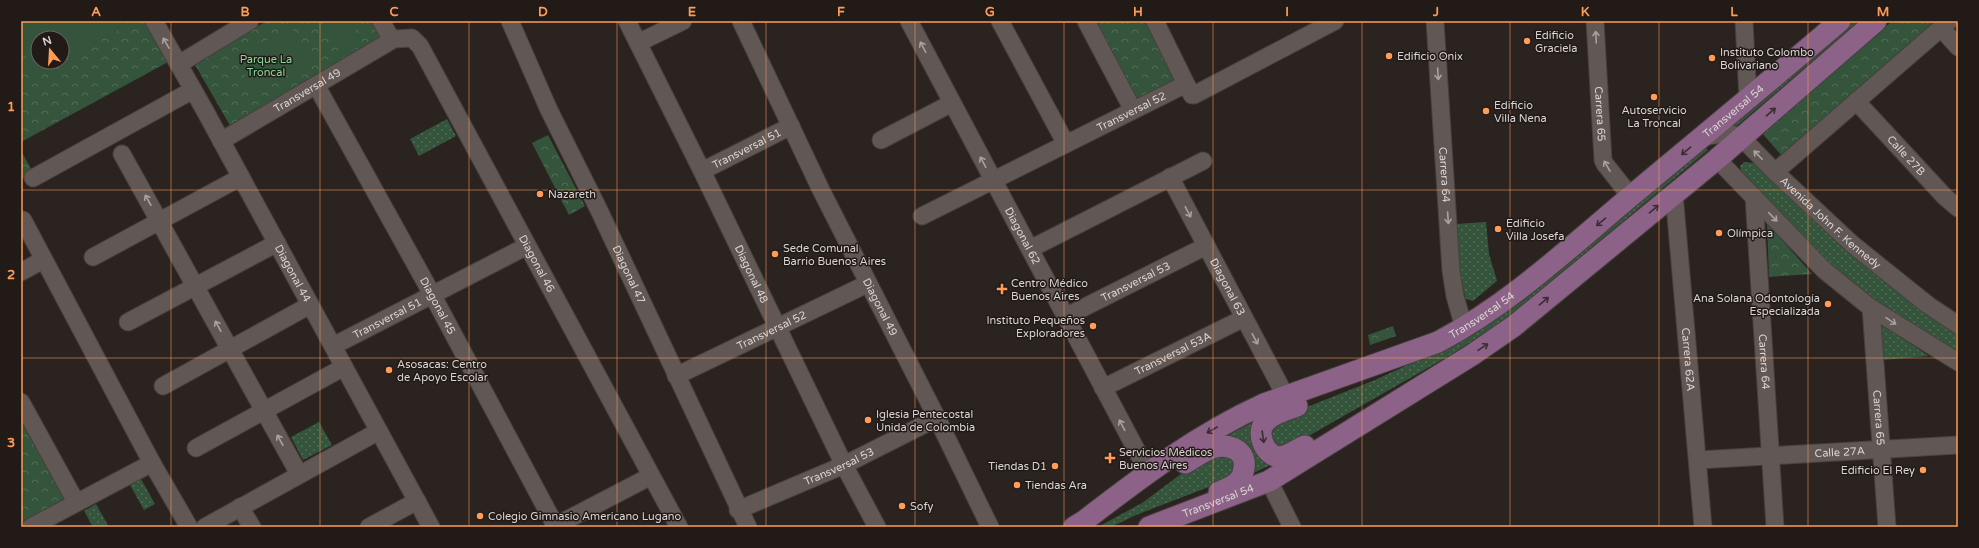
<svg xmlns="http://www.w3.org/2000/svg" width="1979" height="548" font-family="'Varela Round',sans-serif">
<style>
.grass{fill:url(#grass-dots)}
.park{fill:url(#park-crowns);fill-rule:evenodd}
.garden{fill:#34553b}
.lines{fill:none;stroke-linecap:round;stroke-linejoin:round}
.minor-casing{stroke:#47403e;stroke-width:19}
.major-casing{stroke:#47403e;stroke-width:23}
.minor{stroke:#615754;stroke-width:17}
.major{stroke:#8c6288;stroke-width:21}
.oneway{stroke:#aaa2a0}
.oneway2{stroke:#3c2c33}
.grid{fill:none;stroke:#fe9c58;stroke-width:1;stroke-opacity:0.55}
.poi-dot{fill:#fe9c58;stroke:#211a17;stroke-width:1.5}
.labels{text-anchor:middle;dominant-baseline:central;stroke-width:3;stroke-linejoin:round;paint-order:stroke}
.poi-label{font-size:11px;fill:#dad4d2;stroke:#211a17;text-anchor:start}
.park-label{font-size:11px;fill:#89d99a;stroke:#211a17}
.street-label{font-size:11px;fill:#dad4d2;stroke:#211a17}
.neatline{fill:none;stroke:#fe9c58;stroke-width:1.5}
.grid-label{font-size:13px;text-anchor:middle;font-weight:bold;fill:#fe9c58}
</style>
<defs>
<pattern id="grass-dots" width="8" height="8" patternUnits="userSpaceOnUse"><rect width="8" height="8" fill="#34553b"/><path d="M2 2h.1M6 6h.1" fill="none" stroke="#516d56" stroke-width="1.8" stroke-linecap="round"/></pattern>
<pattern id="park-crowns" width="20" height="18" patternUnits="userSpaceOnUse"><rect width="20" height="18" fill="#34553b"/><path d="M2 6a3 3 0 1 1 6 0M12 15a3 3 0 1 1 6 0" fill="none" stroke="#516d56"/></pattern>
</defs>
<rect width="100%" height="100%" fill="#2b2320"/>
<path class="grass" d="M1853,21h6l-126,108 -4,-4z
M447,119l9,17 -37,20 -9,-17z
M1703,145l5,5 -198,166 -56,37 -149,85 -25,12 -6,-2 -7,-20 35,-19 73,-29 80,-37z
M1744,162l10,1 204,168v23l-62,-35 -41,-34 -41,-35 -73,-78 -1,-6z
M1486,222l3,32 8,27 -24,20 -7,-2 -7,-24 -3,-51z
M1881,324l48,32 -46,4z
M1259,419l22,41 -38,18 4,-4 -28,-34z
M319,422l13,23 -29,15 -12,-23z
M1225,452l10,11 -3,15 -96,37 -25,12h-13l44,-24 43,-32z
M141,479l14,25 -11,6 -14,-25z
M96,504l13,23h-16l-9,-16z"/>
<path class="park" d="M21,21h124l23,41 -147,80zM38,38h24v24h-24z
M267,21h106l12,19 -153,89 -38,-66z
M1095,21h54l30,60 -43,22z
M1892,21h44l-155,134 -19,-22z
M548,135l37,71 -16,9 -37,-72z
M21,151l12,21 -12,8z
M1767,223l45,51 -43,3z
M1393,326l3,10 -26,9 -2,-10z
M21,419l44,80 -44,24z"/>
<path class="garden" d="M21,21h105l2,4 -66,35v-22h-24v24h21l-24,13 -14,-27z
M322,21h28l13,23 -21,12z
M291,26l20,35 -56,32 -19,-35z"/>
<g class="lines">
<g class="minor-casing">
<g id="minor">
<path id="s1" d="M154,21l50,88 227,418"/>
<path d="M381,21l8,14 5,4"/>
<path id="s2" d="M510,21l39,89 49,98 150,319"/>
<path id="s3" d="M627,21l75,150 142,294 33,62"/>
<path id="s4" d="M741,21l80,169 116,228 53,109"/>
<path id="s5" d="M909,21l239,451"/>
<path d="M1000,21l66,123"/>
<path d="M1086,21l47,89"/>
<path d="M1155,21l32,65"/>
<path id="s6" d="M1435,21l16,250 4,25 9,32"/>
<path id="s7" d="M1595,21l8,139 2,4 26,33"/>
<path d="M1744,21l4,78"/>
<path d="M1941,28l17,19"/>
<path d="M638,43l45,-22"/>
<path d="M179,64l71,-43"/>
<path id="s8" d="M316,85l117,211 123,231"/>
<path id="s9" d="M1856,101l89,96 13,11"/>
<path id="s10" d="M1703,137l24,-4 14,4 34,35 77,72 76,61 30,20"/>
<path d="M881,140l71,-37"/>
<path id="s11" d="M221,141l173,-102 18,-1 8,8 259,481"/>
<path d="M122,154l177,320"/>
<path d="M1717,159l107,111 47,38 87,54"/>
<path id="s12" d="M702,171l89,-45"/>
<path d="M1775,172l174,-151"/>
<path id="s13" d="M1170,177l116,220"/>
<path d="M33,178l160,-88"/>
<path id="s14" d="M1674,193l29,334"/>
<path id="s15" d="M1754,197l21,330"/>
<path id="s16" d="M922,216l258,-129 7,-1 5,9h2l141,-74"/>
<path d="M23,220l129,243 37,64"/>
<path d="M1030,249l173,-88"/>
<path d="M93,257l148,-80"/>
<path d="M21,272l22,-12"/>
<path id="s17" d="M1871,308l16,219"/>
<path id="s18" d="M1065,317l141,-71"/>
<path d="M128,322l149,-79"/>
<path id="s19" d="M333,346l194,-100"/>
<path id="s20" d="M676,376l191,-92"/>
<path d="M163,386l147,-81"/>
<path id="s21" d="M1103,388l141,-70"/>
<path d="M21,402l55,100"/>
<path d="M196,448l148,-81"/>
<path id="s22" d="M1698,460l260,-15"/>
<path d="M1269,481l23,46"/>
<path d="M240,507l12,20"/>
<path id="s23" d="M738,510l106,-45 93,-47"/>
<path d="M31,527l121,-64"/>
<path d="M205,527l174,-96"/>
<path d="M369,527l48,-26"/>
<path d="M553,527l98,-51"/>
</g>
</g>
<g class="major-casing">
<g id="major">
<path d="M1297,406c-10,4 -23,7 -31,15 -11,11 -2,34 13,36 8,0 19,-8 26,-11"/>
<path d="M1185,463c9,-5 18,-12 27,-15 15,-5 35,1 32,20 -1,3 -1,9 -4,11 -4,7 -14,10 -21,13"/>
<path id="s24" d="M1074,527l10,-6c57,-44 114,-87 180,-117l174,-62c72,-38 131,-94 193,-146 70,-58 140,-116 209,-175"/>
<path id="s25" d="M1149,527l120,-46 203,-126 42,-29 203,-167 159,-138"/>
</g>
</g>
<use href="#minor" class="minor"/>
<use href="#major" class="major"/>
</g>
<defs><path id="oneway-shaft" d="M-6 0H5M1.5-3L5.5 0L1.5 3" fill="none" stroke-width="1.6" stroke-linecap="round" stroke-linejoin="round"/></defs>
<g class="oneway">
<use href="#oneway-shaft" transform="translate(1596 37) rotate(-93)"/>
<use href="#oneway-shaft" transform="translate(166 43) rotate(-120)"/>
<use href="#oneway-shaft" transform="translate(923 47) rotate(-118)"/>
<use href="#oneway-shaft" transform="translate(1438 74) rotate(86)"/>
<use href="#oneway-shaft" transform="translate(1758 155) rotate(-134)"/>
<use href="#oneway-shaft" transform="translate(983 162) rotate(-118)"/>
<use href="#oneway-shaft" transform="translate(1607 166) rotate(-120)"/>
<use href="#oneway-shaft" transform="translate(148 200) rotate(-119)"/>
<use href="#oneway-shaft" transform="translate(1188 212) rotate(62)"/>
<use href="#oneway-shaft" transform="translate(1773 217) rotate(46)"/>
<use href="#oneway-shaft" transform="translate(1448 218) rotate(86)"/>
<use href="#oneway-shaft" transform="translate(1891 321) rotate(34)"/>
<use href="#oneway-shaft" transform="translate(218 326) rotate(-119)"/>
<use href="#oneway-shaft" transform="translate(1255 339) rotate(62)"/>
<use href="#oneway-shaft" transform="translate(1122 425) rotate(-118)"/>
<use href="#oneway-shaft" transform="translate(280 440) rotate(-119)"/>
</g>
<g class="oneway2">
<use href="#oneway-shaft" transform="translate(1771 112) rotate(-41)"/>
<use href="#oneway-shaft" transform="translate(1686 151) rotate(140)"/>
<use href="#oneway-shaft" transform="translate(1654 209) rotate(-40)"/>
<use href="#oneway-shaft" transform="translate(1601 222) rotate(140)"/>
<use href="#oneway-shaft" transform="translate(1544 301) rotate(-40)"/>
<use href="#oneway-shaft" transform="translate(1483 347) rotate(-34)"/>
<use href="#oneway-shaft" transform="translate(1212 430) rotate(150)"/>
<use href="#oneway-shaft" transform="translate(1263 437) rotate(82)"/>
</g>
<path class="grid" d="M171,21v506M320,21v506M469,21v506M617,21v506M766,21v506M915,21v506M1064,21v506M1213,21v506M1362,21v506M1510,21v506M1659,21v506M1808,21v506M21,190h1937M21,358h1937"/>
<g class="poi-dot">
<circle cx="1527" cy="41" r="4"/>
<circle cx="1389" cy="56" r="4"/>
<circle cx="1712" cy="58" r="4"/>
<circle cx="1654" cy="97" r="4"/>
<circle cx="1486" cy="111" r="4"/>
<circle cx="540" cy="194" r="4"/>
<circle cx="1498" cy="229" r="4"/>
<circle cx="1719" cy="233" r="4"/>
<circle cx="775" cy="254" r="4"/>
<path d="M1000 283h4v4h4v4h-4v4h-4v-4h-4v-4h4z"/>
<circle cx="1828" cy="304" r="4"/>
<circle cx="1093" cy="326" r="4"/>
<circle cx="389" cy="370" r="4"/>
<circle cx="868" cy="420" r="4"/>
<path d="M1108 452h4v4h4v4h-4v4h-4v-4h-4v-4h4z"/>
<circle cx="1055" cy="466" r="4"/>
<circle cx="1923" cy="470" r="4"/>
<circle cx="1017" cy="485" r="4"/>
<circle cx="902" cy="506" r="4"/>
<circle cx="480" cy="516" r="4"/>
</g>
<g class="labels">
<g class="poi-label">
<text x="1535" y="35">Edificio<tspan x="1535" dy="13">Graciela</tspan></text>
<text x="1720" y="52">Instituto Colombo<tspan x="1720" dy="13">Bolivariano</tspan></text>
<text x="1397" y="56">Edificio Onix</text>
<text x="1494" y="105">Edificio<tspan x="1494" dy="13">Villa Nena</tspan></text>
<text x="1654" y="110" text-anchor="middle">Autoservicio<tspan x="1654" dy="13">La Troncal</tspan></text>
<text x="548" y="194">Nazareth</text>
<text x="1506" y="223">Edificio<tspan x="1506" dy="13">Villa Josefa</tspan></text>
<text x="1727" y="233">Olímpica</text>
<text x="783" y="248">Sede Comunal<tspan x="783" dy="13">Barrio Buenos Aires</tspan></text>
<text x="1011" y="283">Centro Médico<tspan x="1011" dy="13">Buenos Aires</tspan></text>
<text x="1820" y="298" text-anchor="end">Ana Solana Odontología<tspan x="1820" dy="13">Especializada</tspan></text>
<text x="1085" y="320" text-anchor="end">Instituto Pequeños<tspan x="1085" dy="13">Exploradores</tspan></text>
<text x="397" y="364">Asosacas: Centro<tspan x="397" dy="13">de Apoyo Escolar</tspan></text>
<text x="876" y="414">Iglesia Pentecostal<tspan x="876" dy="13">Unida de Colombia</tspan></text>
<text x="1119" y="452">Servicios Médicos<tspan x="1119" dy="13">Buenos Aires</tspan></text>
<text x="1047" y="466" text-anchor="end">Tiendas D1</text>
<text x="1915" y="470" text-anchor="end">Edificio El Rey</text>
<text x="1025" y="485">Tiendas Ara</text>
<text x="910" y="506">Sofy</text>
<text x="488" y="516">Colegio Gimnasio Americano Lugano</text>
</g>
<g class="park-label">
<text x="266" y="59">Parque La<tspan x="266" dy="13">Troncal</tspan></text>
</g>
<g class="street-label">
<text stroke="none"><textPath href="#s11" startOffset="100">Transversal 49</textPath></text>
<text stroke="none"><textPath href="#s16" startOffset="234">Transversal 52</textPath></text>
<text stroke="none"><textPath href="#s24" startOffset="787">Transversal 54</textPath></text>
<text stroke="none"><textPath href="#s7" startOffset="93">Carrera 65</textPath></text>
<text stroke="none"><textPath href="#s12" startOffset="50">Transversal 51</textPath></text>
<text stroke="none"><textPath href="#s9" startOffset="74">Calle 27B</textPath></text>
<text stroke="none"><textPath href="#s6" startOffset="154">Carrera 64</textPath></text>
<text stroke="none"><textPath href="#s10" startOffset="163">Avenida John F. Kennedy</textPath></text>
<text stroke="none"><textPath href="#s5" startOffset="243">Diagonal 62</textPath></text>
<text stroke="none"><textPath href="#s11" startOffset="477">Diagonal 46</textPath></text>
<text stroke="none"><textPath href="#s1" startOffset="288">Diagonal 44</textPath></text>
<text stroke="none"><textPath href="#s2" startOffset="280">Diagonal 47</textPath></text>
<text stroke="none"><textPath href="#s3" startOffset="282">Diagonal 48</textPath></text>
<text stroke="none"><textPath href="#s18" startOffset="79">Transversal 53</textPath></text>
<text stroke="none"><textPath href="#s13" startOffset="124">Diagonal 63</textPath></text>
<text stroke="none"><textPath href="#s8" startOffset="252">Diagonal 45</textPath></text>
<text stroke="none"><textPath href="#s4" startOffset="318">Diagonal 49</textPath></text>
<text stroke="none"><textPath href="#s24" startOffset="463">Transversal 54</textPath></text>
<text stroke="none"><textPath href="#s19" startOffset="61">Transversal 51</textPath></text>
<text stroke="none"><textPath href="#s20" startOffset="106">Transversal 52</textPath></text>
<text stroke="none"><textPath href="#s21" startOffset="78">Transversal 53A</textPath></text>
<text stroke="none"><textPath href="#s14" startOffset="167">Carrera 62A</textPath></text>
<text stroke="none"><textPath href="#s15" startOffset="165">Carrera 64</textPath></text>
<text stroke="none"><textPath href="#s17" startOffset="110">Carrera 65</textPath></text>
<text stroke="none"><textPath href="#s22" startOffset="142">Calle 27A</textPath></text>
<text stroke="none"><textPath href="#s23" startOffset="110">Transversal 53</textPath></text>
<text stroke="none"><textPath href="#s25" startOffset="74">Transversal 54</textPath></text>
</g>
</g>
<rect width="1979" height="548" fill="none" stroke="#211a17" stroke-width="44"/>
<g transform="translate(50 50) rotate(342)"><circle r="19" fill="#211a17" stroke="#6b6462"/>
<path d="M0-3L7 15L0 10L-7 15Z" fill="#fe9c58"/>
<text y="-6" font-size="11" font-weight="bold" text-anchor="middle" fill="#dad4d2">N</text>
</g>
<rect x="22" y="22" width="1935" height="504" class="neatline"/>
<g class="grid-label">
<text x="96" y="16">A</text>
<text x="245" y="16">B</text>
<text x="394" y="16">C</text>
<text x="543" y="16">D</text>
<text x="692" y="16">E</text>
<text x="841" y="16">F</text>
<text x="990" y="16">G</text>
<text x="1138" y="16">H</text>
<text x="1287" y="16">I</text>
<text x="1436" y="16">J</text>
<text x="1585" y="16">K</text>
<text x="1734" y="16">L</text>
<text x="1883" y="16">M</text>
<text x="11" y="111">1</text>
<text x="11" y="279">2</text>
<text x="11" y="447">3</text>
</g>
</svg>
